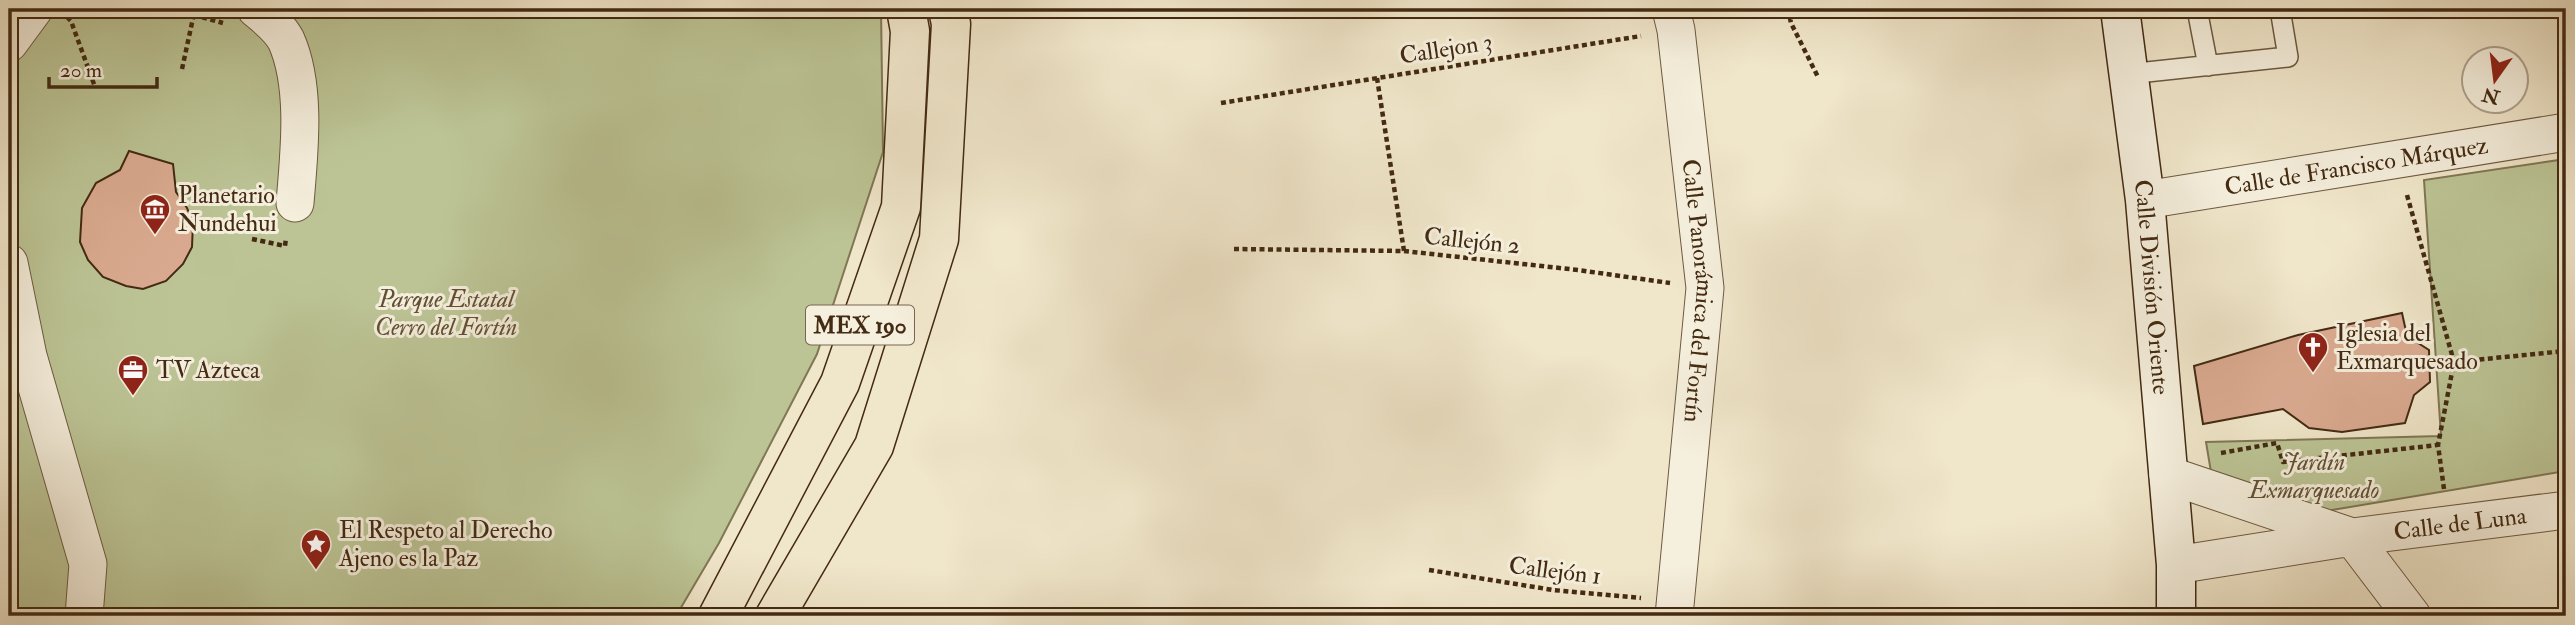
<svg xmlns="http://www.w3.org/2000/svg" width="2575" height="625" font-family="'IM FELL Double Pica',serif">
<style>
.green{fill:#bcc495;stroke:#807754;stroke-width:2}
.building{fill:#daaa90;stroke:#432a12;stroke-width:2}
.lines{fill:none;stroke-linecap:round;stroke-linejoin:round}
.lane-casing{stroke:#6e5940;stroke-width:22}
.street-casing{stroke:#6e5940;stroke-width:39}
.secondary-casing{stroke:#432a12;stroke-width:41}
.primary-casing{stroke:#432a12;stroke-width:41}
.path{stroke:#432a12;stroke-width:4.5;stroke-dasharray:5 3.5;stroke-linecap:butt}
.lane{stroke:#f5efdd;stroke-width:19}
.street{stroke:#f5efdd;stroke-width:37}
.secondary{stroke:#f5efdd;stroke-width:38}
.primary{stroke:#f0e6ca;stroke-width:38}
.labels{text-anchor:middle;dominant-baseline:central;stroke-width:6;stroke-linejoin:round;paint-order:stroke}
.shield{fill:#f5efdd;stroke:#78654f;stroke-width:2}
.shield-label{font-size:23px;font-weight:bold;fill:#432a12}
.street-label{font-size:24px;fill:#432a12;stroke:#f5efdd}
.poi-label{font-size:24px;fill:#432a12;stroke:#f5efdd;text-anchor:start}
.park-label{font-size:24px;font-style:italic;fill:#615033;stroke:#f5efdd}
</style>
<rect width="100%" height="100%" fill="#f0e6ca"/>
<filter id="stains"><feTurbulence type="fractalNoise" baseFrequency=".00286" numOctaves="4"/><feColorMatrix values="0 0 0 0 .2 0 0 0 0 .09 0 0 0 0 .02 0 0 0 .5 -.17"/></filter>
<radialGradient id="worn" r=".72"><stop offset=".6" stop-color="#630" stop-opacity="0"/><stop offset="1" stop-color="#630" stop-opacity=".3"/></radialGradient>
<path class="green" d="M9,9h872l2,143 -66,202 -98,189 -43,73h-667z
M2566,159v312l-258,43 -97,-42 -5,-30 235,-6 -17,-256z"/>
<path class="building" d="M129,151l44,13 3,28 11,16 6,15 -1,24 -9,17 -17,17 -23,8 -17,-3 -23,-9 -15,-17 -8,-18 2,-34 14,-25 24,-13z
M2402,313l5,23 22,14 1,32 -16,13 -9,28 -63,9 -33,-4 -26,-19 -80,15 -9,-58 104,-31z"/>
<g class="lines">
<g class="lane-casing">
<path id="lane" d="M2197,9l11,57
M2128,74l160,-17 -8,-48"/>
</g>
<g class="street-casing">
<g id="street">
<path d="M256,9c11,9 23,18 30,31 21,47 13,114 9,163"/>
<path id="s1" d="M1671,9l5,21 29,258 -31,328"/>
<path d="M9,43l25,-34"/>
<path id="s2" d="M2145,200l421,-68"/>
<path d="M9,263l19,93 60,208 -4,52"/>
<path id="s3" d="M2168,475l184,62 214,-27"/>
<path d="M2176,565l176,-28 60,79"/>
</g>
</g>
<g class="secondary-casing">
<g id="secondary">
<path id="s4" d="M2120,9l25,191 31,365v51"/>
</g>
</g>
<g class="primary-casing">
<path id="primary" d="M718,616l122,-233 61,-176 9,-176 -4,-22
M775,616l99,-170 65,-207 12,-215 -3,-15"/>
</g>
<path class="path" d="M1788,9l3,14 27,54
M194,15l29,8
M67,17l4,4 24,66
M1789,18l32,-9
M182,69l13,-60
M1377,78l27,173
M1221,103l420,-67
M2407,195l47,167 -16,83 6,44
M252,239l33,7 1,-8
M1234,249l170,2 174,19 92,13
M2454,362l112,-11
M2221,453l56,-10 6,19 155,-17
M1429,570l124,20 88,8"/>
<use href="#lane" class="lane"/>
<use href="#street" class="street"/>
<use href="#secondary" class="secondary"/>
<use href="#primary" class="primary"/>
</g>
<defs>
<g id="museum-pin" transform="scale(1.575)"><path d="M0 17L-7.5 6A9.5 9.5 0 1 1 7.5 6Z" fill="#8f2418" stroke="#f5efdd"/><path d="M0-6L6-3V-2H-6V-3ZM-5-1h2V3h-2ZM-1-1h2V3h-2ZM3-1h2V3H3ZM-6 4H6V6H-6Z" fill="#fff"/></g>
<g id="church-pin" transform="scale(1.575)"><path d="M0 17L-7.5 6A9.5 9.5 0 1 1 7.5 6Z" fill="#8f2418" stroke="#f5efdd"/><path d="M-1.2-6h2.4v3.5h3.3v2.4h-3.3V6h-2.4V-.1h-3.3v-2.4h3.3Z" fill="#fff"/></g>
<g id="office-pin" transform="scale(1.575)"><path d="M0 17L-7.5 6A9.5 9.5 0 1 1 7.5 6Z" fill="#8f2418" stroke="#f5efdd"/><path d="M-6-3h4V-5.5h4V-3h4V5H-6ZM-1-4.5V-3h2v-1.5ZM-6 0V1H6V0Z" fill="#fff"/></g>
<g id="sight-pin" transform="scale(1.575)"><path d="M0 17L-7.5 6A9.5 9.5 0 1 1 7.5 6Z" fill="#8f2418" stroke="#f5efdd"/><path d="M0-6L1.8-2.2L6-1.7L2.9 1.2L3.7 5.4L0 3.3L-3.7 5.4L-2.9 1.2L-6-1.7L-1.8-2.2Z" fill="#fff"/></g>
</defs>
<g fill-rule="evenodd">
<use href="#museum-pin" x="155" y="209"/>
<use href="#church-pin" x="2313" y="347"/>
<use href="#office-pin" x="133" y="370"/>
<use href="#sight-pin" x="316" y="544"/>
</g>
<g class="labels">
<rect class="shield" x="806" y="305.5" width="108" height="39" rx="5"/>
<g class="shield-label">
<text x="860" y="325">MEX 190</text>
</g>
<g class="street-label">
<text transform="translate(1446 49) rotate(-9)">Callejon 3</text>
<text stroke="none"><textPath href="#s2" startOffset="214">Calle de Francisco Márquez</textPath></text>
<text transform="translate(1472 241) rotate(6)">Callejón 2</text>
<text stroke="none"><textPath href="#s4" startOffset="280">Calle División Oriente</textPath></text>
<text stroke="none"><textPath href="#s1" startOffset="284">Calle Panorámica del Fortín</textPath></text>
<text stroke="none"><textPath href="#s3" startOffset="303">Calle de Luna</textPath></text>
<text transform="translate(1555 571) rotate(7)">Callejón 1</text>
</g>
<g class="poi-label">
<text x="178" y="195">Planetario<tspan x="178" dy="28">Nundehui</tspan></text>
<text x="2336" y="333">Iglesia del<tspan x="2336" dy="28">Exmarquesado</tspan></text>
<text x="156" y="370">TV Azteca</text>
<text x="339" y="530">El Respeto al Derecho<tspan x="339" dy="28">Ajeno es la Paz</tspan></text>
</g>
<g class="park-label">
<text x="446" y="299">Parque Estatal<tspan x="446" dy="28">Cerro del Fortín</tspan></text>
<text x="2314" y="462">Jardín<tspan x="2314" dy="28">Exmarquesado</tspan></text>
</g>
</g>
<rect width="2575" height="625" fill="none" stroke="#f0e6ca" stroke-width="35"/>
<rect x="10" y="10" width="2554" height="604" fill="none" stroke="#432a12" stroke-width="3.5"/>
<rect x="18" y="18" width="2540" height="590" fill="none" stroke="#432a12" stroke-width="2"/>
<g transform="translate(2495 80) rotate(194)"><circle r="33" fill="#f5efdd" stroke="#aea08c" stroke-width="2"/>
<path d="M0-5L12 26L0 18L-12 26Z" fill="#8f2418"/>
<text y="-10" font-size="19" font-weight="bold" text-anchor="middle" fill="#432a12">N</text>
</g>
<path d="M49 77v10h108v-10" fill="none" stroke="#432a12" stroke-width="3.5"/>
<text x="60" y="77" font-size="21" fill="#432a12" stroke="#f5efdd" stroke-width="5" paint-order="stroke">20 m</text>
<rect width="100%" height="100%" filter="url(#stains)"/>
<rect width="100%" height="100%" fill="url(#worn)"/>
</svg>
